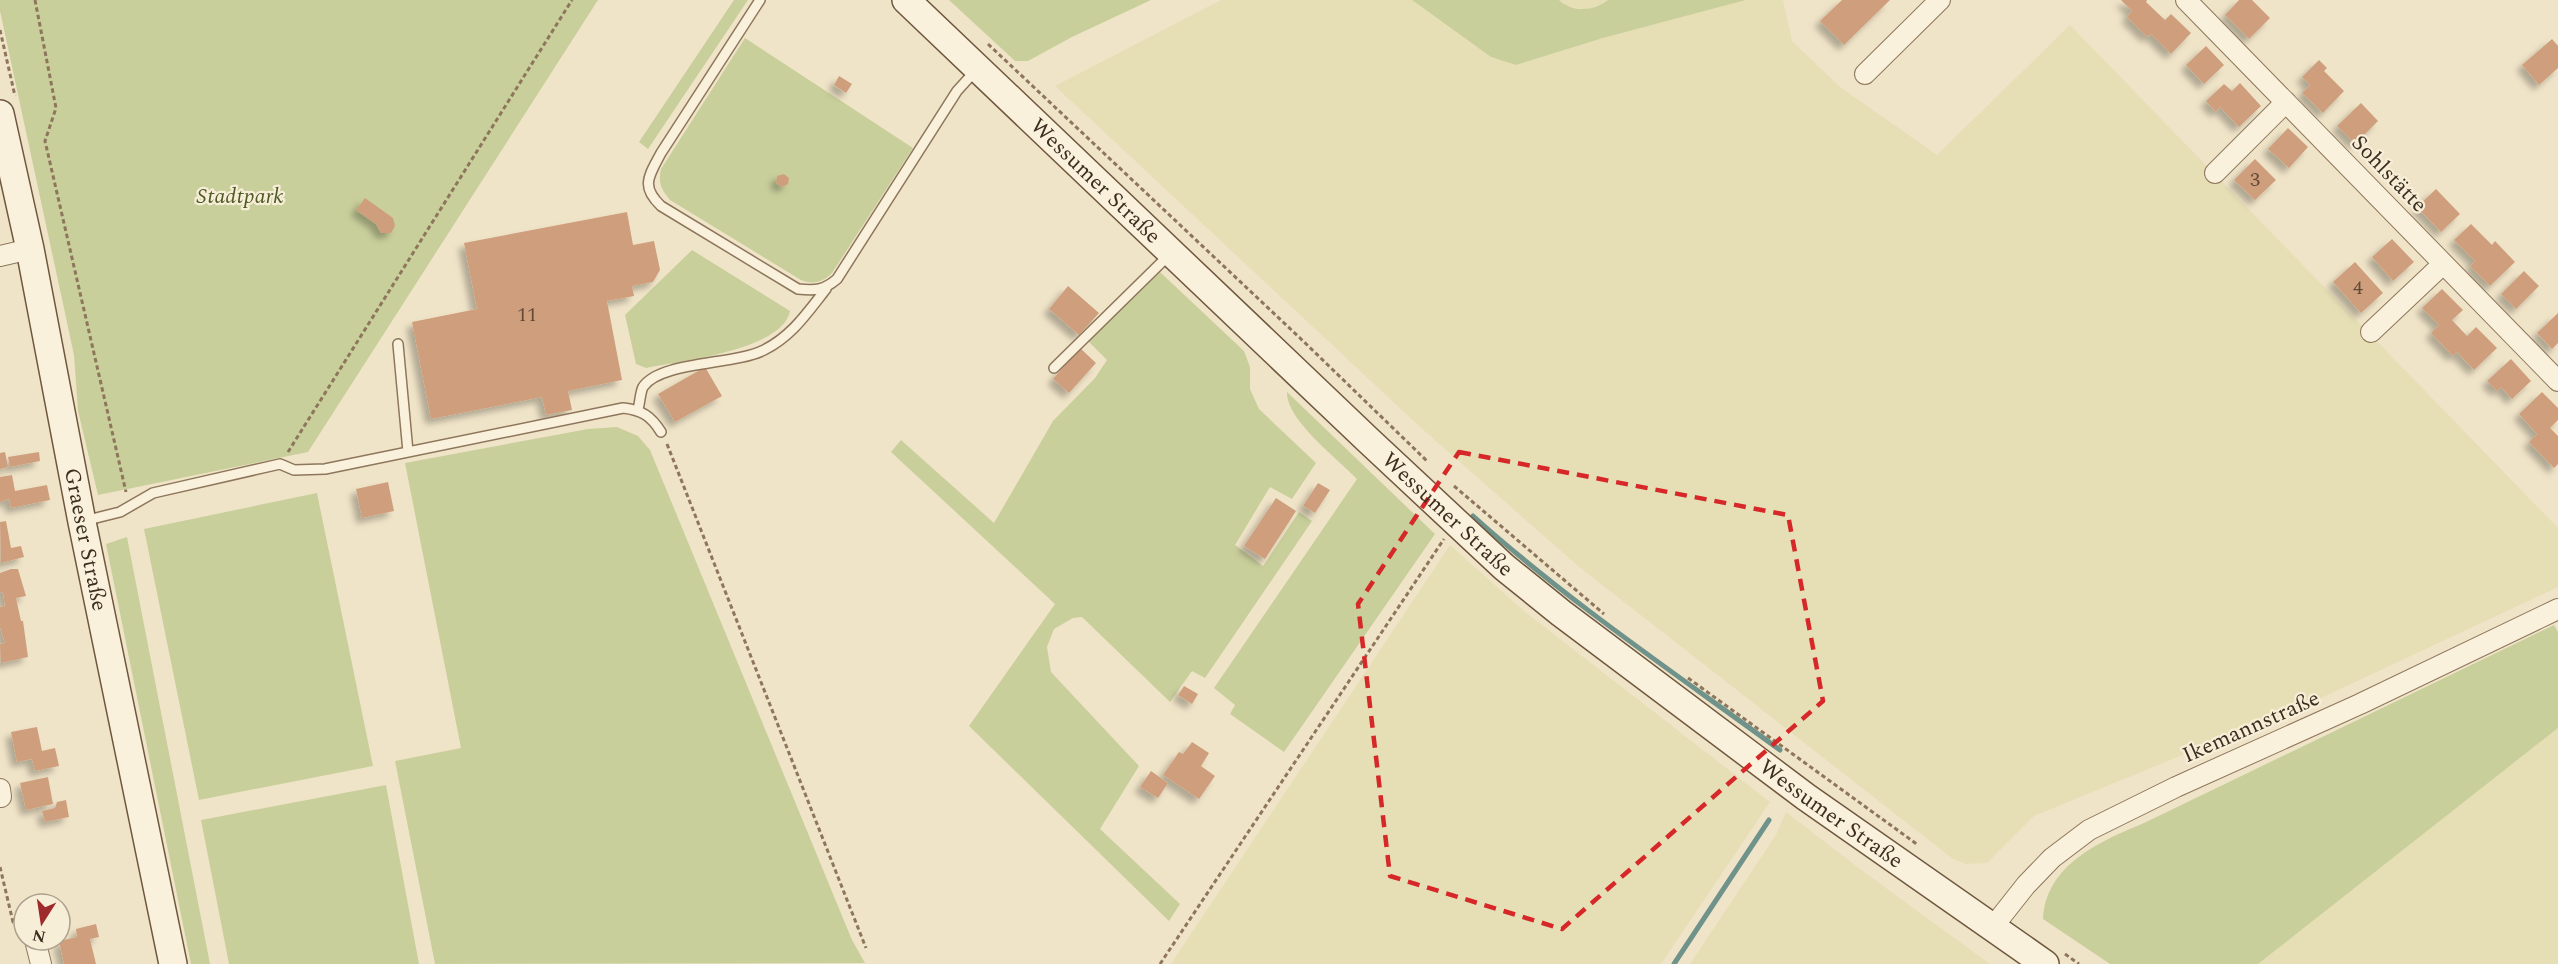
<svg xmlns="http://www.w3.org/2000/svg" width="2558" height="964" font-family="Spectral,serif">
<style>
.farmland{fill:#e6deb5}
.green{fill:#c9cf9b}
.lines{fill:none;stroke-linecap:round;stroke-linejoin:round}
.stream{stroke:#6f938a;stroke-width:5}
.building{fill:#cf9f7d;filter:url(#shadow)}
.lane-casing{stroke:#8d765c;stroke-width:12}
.street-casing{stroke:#8d765c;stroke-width:22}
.secondary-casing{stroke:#6f573f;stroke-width:30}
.path{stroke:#8d765c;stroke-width:3;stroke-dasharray:4.5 3;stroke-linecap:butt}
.lane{stroke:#faf1dc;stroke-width:9}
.street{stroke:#faf1dc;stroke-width:20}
.secondary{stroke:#faf1dc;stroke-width:27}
.marked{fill:none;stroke:#d62828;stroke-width:4.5;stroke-dasharray:12 8;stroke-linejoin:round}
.labels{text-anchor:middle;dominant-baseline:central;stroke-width:4.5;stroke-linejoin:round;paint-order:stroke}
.number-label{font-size:20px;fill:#624a37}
.street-label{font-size:22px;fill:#3d2e20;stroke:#f7eed8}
.park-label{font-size:22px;font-style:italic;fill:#4d5a26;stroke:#f7eed8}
</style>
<defs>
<filter id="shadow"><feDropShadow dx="-5.5" dy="5.5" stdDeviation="3" flood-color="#0004"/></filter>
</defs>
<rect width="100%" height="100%" fill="#f0e4c8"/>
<path class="farmland" d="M1221,0h191l79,57 25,8 87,-27 143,-38h37l9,41 48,46 97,68 133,-130 488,503v59l-237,111 -287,118 -47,47 -21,1 -13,-5 -375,-293 -159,-140 -364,-340z
M1559,0h49l-11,8 -15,1 -18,-4z
M1450,545l74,66 246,191 -109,162h-490z
M2558,728v236h-300z
M1786,812l74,57 130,95h-300l86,-129z"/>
<path class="green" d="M0,0h598l-290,452 -210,43 -20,-84 -4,-56 -74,-344z
M734,0h14l-100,149 -9,-7z
M949,0h202l-79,37 -44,24h-13z
M1412,0h147c13,13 36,11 49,0h138l-143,38 -87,27 -25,-8z
M745,38l168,110 -81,125c-9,9 -19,12 -31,7l-131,-80c-9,-11 -12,-17 -9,-31z
M692,250l98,61c-7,39 -111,50 -144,57l-10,-4 -11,-49z
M1160,272l84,79 6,16v22l9,20 57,54 -24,36 -22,-12 -35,58 28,21 36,-54 13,9 -107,157 -13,-7 -22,31 -88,-85 -9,1 -19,11 -7,18 4,25 88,94 -39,63 80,75 -11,17 -200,-195 86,-122 -164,-152 10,-12 93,83 59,-102 42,-43 12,-18 -19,-19z
M1287,392l148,142 -151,218 -54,-38 5,-9 -21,-17 143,-209c-19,-20 -71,-59 -70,-87z
M617,427l21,9 12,14 202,490 13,23 -430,1 -40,-203 66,-13 -56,-285 183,-34z
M317,493l56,273 -174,34 -55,-271z
M127,537l83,427h-19l-85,-420z
M2554,625l4,7v96l-300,236h-148l-67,-45c3,-55 58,-78 101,-96z
M386,785l33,179h-190l-28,-144z"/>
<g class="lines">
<path class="stream" d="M1473,516c96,86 203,158 307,234
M1674,964l95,-144"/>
</g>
<path class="building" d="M1842,0h48l-46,45 -24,-24z
M2121,0h26l-1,2 19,18 6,-6 20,19 -20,21 -20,-20 -4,3 -20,-20 5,-6z
M2239,0h13l18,18 -21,21 -24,-24z
M2552,39l6,7v22l-19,17 -17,-20z
M2206,46l18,19 -20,19 -18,-19z
M2319,60l8,8 -3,3 20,20 -21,22 -21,-20 8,-8 -8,-8z
M839,76l13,8 -6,9 -12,-8z
M2240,83l21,23 -22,21 -19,-20 -4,5 -10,-11 18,-17 8,7z
M2361,103l17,18 -23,23 -18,-18z
M2288,128l20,19 -19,21 -21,-19z
M2255,159l21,21 -21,20 -21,-20z
M784,174l5,4 -1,6 -6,3 -6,-4 1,-7z
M2436,189l24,25 -19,18 -24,-25z
M365,198l28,20 2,8 -4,7h-10l-5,-9 -20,-14z
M627,212l6,33 21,-4 6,29 -7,12 -21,4 2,10 -27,5 15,79 -54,11 4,19 -26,5 -4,-18 -111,22 -19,-97 65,-13 -13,-66z
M2471,224l21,21 3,-4 20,21 -25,24 -20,-20 5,-5 -21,-21z
M2392,239l22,23 -21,19 -21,-24z
M2355,262l28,31 -22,20 -28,-31z
M2524,271l15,15 -23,23 -15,-15z
M1068,286l31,27 -20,22 -30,-26z
M2442,289l21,21 -11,10 15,16 9,-9 21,21 -23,22 -17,-18 -4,4 -22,-23 8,-8 -17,-17z
M2558,313v30l-6,6 -15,-16z
M1080,348l16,15 -27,30 -16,-14z
M2511,359l20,22 -19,18 -11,-12 -4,4 -10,-10z
M705,367l17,29 -47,26 -17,-28z
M2542,392l16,16v12l-8,8 8,8v28l-4,4 -25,-26 8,-8 -18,-20z
M5,452l3,15 -8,2v-16z
M39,452l1,9 -30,6 -2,-10z
M12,475l3,16 32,-6 3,15 -39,8 -2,-9 -9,3v-25z
M388,482l6,29 -32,7 -6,-29z
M1318,483l12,7 -15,23 -12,-7z
M1276,498l20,13 -31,48 -21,-13z
M6,521l5,27 10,-2 3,11 -23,6 -1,-41z
M11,569h7l8,27 -10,2 5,23h2l5,36 -27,6 -1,-19 5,-1 -5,-16v-20l5,-1 -2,-14 -3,1v-20z
M1184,686l14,8 -6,10 -14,-9z
M37,727l5,24 13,-3 4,18 -24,5 -3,-12 -15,3 -6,-30z
M1192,742l17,11 -8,13 14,10 -16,23 -36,-24 16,-23 4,2z
M1151,771l17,12 -10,15 -18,-11z
M48,777l5,27 -27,6 -6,-27z
M66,800l3,17 -24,5 -3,-11 13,-3 2,-6z
M96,924l3,13 -9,2 6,25h-32l-5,-23 18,-4 -1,-8z"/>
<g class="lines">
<g class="lane-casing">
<path id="lane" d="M760,0l-99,153c-12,23 -21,33 0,53l137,83c18,2 26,1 39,-10l120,-188 20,-22
M398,344l10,108
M1054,368l116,-114
M638,409c2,-6 2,-16 5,-22 17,-26 92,-22 121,-37 28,-14 43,-37 62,-61
M84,521l36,-9 33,-19 127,-29 14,6 31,-1 298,-61c19,2 28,8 38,24"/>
</g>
<g class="street-casing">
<path id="street" d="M2186,0l372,381
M1865,74l75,-74
M2215,173l71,-71
M0,256l30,-7
M2371,332l72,-68
M0,789l1,8
M1992,928l34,-43 26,-27 37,-28 87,-43 184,-83 198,-95
M35,940l6,24"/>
</g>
<g class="secondary-casing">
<g id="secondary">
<path id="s1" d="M906,0l462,440 136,127 57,46 245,184 239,167"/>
<path id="s2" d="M0,114l30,135 52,273 91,442"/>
</g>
</g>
<path class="path" d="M35,0l21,108 -11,33 81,351
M0,30l15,66
M988,44l312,294 127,123
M667,444l199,504
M288,452l284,-452
M1454,486l150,128
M1688,678l230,167
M0,867l13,55 11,3
M2065,954l14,10
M1160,964l284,-425"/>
<use href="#lane" class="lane"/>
<use href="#street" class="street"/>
<use href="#secondary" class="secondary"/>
</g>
<path class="marked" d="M1459,452l329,63 35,186 -261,228 -172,-53 -32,-272z"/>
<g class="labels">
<g class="number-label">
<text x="2255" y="180">3</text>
<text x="2358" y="288">4</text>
<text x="527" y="315">11</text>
</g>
<g class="street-label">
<text transform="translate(2389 174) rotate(46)">Sohlstätte</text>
<text stroke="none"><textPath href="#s1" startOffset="262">Wessumer Straße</textPath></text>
<text stroke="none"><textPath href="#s1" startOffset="747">Wessumer Straße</textPath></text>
<text stroke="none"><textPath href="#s2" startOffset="434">Graeser Straße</textPath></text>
<text transform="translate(2251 727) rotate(-24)">Ikemannstraße</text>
<text stroke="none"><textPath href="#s1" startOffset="1234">Wessumer Straße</textPath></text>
</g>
<g class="park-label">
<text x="240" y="196">Stadtpark</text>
</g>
</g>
<g transform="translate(42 922) rotate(192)"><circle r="28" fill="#f7eed8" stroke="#ada18e" stroke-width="1.5"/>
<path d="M0-4.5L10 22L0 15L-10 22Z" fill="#9e2a2b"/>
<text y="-9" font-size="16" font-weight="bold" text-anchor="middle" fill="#3d2e20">N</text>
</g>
</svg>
